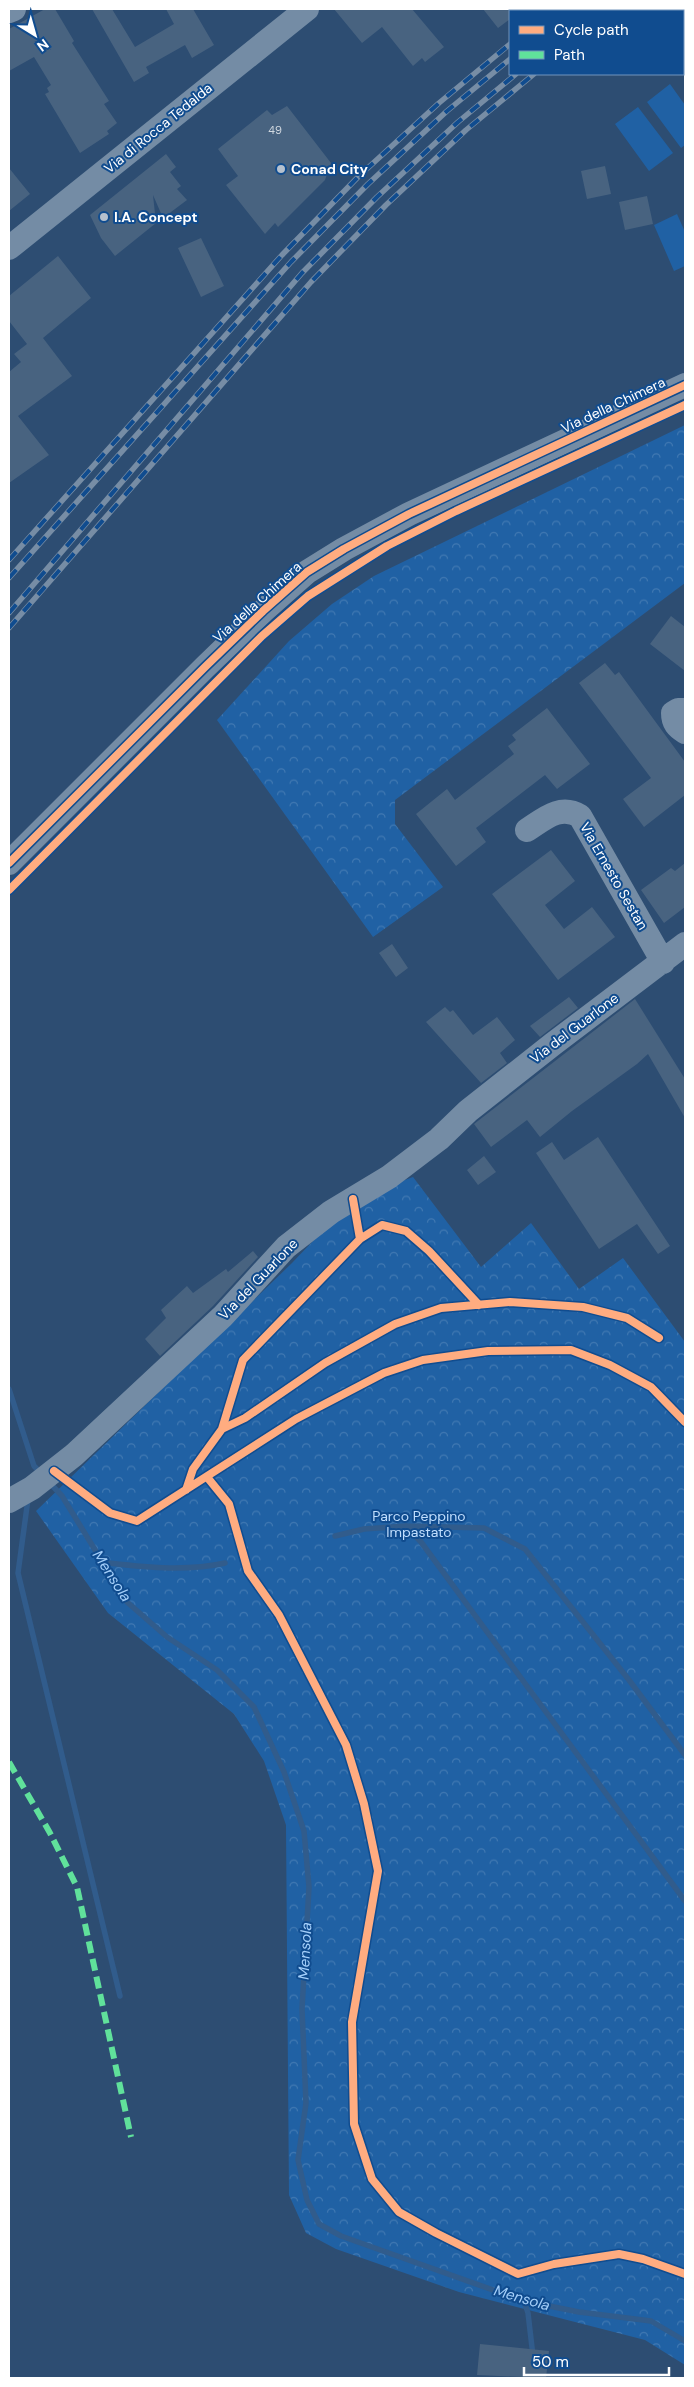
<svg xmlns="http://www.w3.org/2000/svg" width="694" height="2387" font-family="'DM Sans',sans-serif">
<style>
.green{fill:#2061a4}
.park{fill:url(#park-crowns)}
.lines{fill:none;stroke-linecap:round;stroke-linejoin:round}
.stream{stroke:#315c8c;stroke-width:5.5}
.building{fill:#486380}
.minor{stroke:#748ca5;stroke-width:24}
.rail-casing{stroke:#778da5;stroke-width:5.5}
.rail{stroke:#104c8f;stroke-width:4;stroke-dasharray:11;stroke-linecap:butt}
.quiet{stroke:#60e19b;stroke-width:6;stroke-dasharray:12 6;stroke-linecap:butt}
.cycleway-casing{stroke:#104c8f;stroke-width:11}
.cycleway{stroke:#ffac80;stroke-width:8}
.poi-dot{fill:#b6c1ce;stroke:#104c8f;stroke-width:2}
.labels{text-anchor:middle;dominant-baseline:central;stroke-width:4;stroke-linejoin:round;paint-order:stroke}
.number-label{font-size:11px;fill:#d1d8df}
.street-label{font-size:14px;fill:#fff;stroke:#104c8f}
.poi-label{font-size:14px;font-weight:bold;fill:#fff;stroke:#104c8f;text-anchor:start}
.park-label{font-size:14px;fill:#c0defe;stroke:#104c8f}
.water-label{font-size:15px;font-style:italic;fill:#a4cffa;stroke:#104c8f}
</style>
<defs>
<pattern id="park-crowns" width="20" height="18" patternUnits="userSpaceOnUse" patternTransform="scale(1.25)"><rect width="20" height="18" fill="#2061a4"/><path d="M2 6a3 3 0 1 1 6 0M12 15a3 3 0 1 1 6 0" fill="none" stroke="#4179b2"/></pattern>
</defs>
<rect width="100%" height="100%" fill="#2d4d72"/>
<path class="green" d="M670,84l15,21v40l-4,3 -34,-46z
M638,107l35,46 -24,18 -34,-47z
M677,214l8,18v34l-11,5 -20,-46z"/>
<path class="park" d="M685,425v158l-290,217v24l48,63 -70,50 -156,-217 72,-79 43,-37 42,-28z
M413,1177l68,90 50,-44 48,66 44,-31 62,84v1023l-40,-25 -186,-48 -123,-43 -30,-16 -17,-38 -3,-370 -22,-64 -30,-47 -126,-101 -72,-102 256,-248 61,-64z"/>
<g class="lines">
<path class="stream" d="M9,1389l25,77 8,8
M48,1481l14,15 65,106 40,35 50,33 37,37 30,65 20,59 5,56 -7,122 4,94 -8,57 9,40 12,24 22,12 183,65 55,11 72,9 34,20
M28,1499l-10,74 102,423
M406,1526l15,16 264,359
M335,1536l29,-7 42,-3 78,2 41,21 104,131 56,75
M101,1562c40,5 84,10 124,1
M524,2301l4,12 5,43"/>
</g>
<path class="building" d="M45,9h10l19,32 -2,2 37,58 -5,3 13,19 -10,8 2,3 -29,19 -35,-59 4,-2 -2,-4 4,-3 -17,-28 -25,14v-42z
M92,9h20l23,38 39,-23 -8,-15h27l21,36 -22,13 -7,-13 -39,22 3,6 -15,9z
M334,9h78l32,38 -19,15 -3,-4 -9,8 -31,-39 -20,16z
M483,9h40l-3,2h-10v8l-12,9z
M287,106l44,57 -6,17 -47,47 -3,-4 -10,11 -39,-49 12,-9 -20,-27 49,-39 5,5z
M166,154l10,13 -6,5 11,14 -4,3 10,11 -24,18 -10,-23 3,28 -41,33 -14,-18 -11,-23z
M605,166l6,28 -24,5 -6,-28z
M9,168l21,26 -21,17z
M647,196l6,28 -28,6 -6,-28z
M201,238l23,48 -23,11 -23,-49z
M58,256l33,42 -48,40 29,38 -54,40 31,39 -40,28v-111l12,-10 -7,-8 13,-10 -18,-23v-25z
M671,616l14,11v44l-35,-27z
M605,663l10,12 4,-3 66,90v33l-41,32 -21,-28 28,-21 -72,-95z
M547,708l43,56 -33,25 -12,-14 -69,53 10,14 -30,24 -40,-52 31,-25 8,11 59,-46 -6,-8 8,-6 -4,-5z
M551,850l24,31 -30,24 19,24 28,-22 23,30 -57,43 -66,-86z
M685,863v44l-21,16 -23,-33 30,-22 4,3z
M392,944l16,24 -12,9 -17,-24z
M569,997l9,11 -38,29 -10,-11z
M635,999l50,80v39l-37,-64 -11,10 -65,47 -32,26 -13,-17 -36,27 -17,-23z
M445,1007l5,5 3,-2 20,25 24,-18 18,23 -15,13 7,10 -26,20 -55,-61z
M598,1137l72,109 -12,8 -21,-30 -38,25 -63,-96 16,-11 12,18z
M484,1156l12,16 -18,13 -11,-15z
M253,1251l5,6 -45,49 -53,50 -15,-17 21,-21 -5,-8 26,-24 6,7 33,-24 2,3z
M480,2344l69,7 -3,27 -69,-3z"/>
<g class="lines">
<path class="minor" d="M9,11l5,-2
M9,248l298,-239
M685,710h-7l-5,3c0,10 4,14 12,19
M527,830c17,-11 33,-26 53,-14l83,146
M9,863l196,-196 58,-56 44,-39 37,-23 65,-35 276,-129
M9,1501l23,-13 42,-33 149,-139 63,-69 45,-35 58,-35 50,-38 29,-28 85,-67 132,-100"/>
<g class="rail-casing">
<path id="rail" d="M552,11l4,-2
M573,11l3,-2
M598,11l3,-2
M616,11l4,-2
M9,560l273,-305 77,-79 80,-73 71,-59
M9,578l282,-316 77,-78 79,-73 63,-52
M9,613l293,-340 75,-76 81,-75 58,-48
M9,628l302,-346 75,-77 80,-75 68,-56"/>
</g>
<use href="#rail" class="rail"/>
<path class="quiet" d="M9,1762l41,71 27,54 54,250"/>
<g class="cycleway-casing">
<path id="cycleway" d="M9,863l196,-196 58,-56 44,-39 37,-23 65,-35 276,-129
M9,890l253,-254 46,-40 79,-50 69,-35 229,-106
M360,1239l22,-14 24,6 23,20 50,54
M222,1429l23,-11 80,-55 70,-39 46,-16 69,-6 73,5 44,11 32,20
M54,1471l56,42 27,8 159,-102 88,-46 39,-13 65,-9 83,-1 39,15 41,22 34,35
M207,1477l22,27 19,67 31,44 67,130 18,59 14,67 -26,151 2,102 18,55 27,33 37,21 82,41 36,-10 65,-10 24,5 42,15
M186,1490l7,-21 29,-40 21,-69 117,-121 -7,-40"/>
</g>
<use href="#cycleway" class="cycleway"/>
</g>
<g class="poi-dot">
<circle cx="281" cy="169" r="5"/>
<circle cx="104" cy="217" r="5"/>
</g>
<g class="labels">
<g class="number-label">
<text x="275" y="130">49</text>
</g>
<g class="street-label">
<text transform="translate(158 128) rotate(-39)">Via di Rocca Tedalda</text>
<text transform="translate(613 405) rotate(-25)">Via della Chimera</text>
<text transform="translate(257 602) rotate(-42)">Via della Chimera</text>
<text transform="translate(614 876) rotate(60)">Via Ernesto Sestan</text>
<text transform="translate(574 1028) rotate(-37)">Via del Guarlone</text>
<text transform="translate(258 1279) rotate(-46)">Via del Guarlone</text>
</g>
<g class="poi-label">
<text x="291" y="169">Conad City</text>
<text x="114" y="217">I.A. Concept</text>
</g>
<g class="park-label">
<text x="419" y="1516">Parco Peppino<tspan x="419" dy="16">Impastato</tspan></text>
</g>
<g class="water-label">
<text transform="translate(112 1576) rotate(57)">Mensola</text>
<text transform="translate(305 1951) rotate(-87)">Mensola</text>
<text transform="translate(522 2298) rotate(16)">Mensola</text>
</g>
</g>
<rect width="694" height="2387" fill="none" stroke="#ffffff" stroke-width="20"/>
<rect x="509" y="10" width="175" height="65" fill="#104c8f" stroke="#7094bc"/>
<rect x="519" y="26" width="25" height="8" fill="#ffac80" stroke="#7094bc"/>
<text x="554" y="35" font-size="15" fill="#ffffff">Cycle path</text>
<rect x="519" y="51" width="25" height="8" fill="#60e19b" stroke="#7094bc"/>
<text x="554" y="60" font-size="15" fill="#ffffff">Path</text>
<g transform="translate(35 35) rotate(143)" stroke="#104c8f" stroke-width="4" paint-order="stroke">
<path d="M0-4L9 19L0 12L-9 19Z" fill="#ffffff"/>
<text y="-8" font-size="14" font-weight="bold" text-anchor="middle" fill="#ffffff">N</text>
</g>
<path d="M524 2367v8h145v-8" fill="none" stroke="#ffffff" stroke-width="2.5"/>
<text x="532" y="2367" font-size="15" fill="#ffffff" stroke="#104c8f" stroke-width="4" paint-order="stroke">50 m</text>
</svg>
